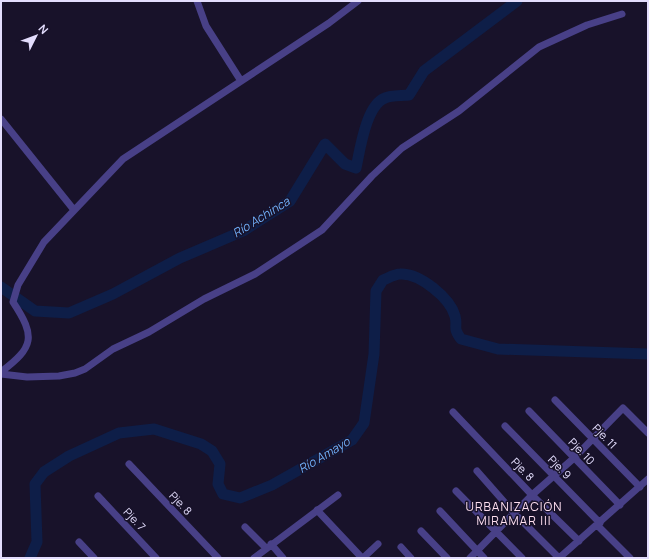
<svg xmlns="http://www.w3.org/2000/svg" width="649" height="559" font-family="Manrope,sans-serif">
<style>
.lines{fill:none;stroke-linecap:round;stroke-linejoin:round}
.river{stroke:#0e1e48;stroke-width:11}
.minor{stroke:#484087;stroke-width:7}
.labels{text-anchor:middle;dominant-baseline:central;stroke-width:3;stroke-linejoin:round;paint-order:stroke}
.street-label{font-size:11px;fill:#e3ddfd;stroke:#18122a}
.water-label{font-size:12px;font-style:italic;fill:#70aff9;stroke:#18122a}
.neighbourhood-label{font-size:12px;letter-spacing:1px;fill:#fedff0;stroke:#18122a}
</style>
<rect width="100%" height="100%" fill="#18122a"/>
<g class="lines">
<path class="river" d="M1,287l34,24 34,2 44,-19 67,-36 63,-27 47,-30 35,-57 20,20 11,4c4,-18 10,-63 29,-70 6,-3 17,-2 24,-3l15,-24 93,-70
M30,558l7,-16 -2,-58 9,-12 25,-16 50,-23 35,-4 47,15 11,7 8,13 -2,20 5,10 17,4 32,-13 80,-45 12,-17 10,-69 2,-63 7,-11c5,-2 12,-6 17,-6 20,-1 50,24 55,42 3,11 -3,11 6,23l37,10 150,5"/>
<path class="minor" d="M197,1l9,25 35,55
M1,119l73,91
M1,372c33,-25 35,-35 12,-70l5,-17 26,-43 79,-83 206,-136 29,-22
M1,374l26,3 32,-1 16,-3 10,-4 28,-20 36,-17 55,-33 51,-25 67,-44 50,-54 30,-28 57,-37 80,-64 48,-22 35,-11
M555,400l85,87
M529,411l91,94
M453,412l79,83 47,46
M505,426l95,97
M129,464l89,94
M477,471l37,42 45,45
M456,491l66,67
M98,496l58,62
M317,510l45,48
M440,511l44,47
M597,525l33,33
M245,527l21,21
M421,531l26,27
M79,542l15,16
M271,544l12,14
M401,547l10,11
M254,558l84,-63
M363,558l15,-14
M470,558l62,-63 42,-37 49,-50 25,25
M559,558l89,-79"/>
</g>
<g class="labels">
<g class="street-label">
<text transform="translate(605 436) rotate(46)">Pje. 11</text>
<text transform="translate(582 451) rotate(46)">Pje. 10</text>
<text transform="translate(560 467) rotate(46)">Pje. 9</text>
<text transform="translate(523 469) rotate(46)">Pje. 8</text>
<text transform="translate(181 503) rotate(47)">Pje. 8</text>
<text transform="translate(135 519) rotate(47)">Pje. 7</text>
</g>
<g class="water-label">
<text transform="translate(261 217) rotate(-32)">Río Achinca</text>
<text transform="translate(324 455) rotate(-31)">Río Amayo</text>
</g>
<g class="neighbourhood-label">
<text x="514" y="506">URBANIZACIÓN<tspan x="514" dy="14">MIRAMAR III</tspan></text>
</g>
</g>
<rect width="649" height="559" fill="none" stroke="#e3ddfd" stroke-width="4"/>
<g transform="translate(36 36) rotate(48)" stroke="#18122a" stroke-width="3" paint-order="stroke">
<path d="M0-3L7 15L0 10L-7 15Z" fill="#e3ddfd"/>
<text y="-6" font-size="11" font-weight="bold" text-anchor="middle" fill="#e3ddfd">N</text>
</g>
</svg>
